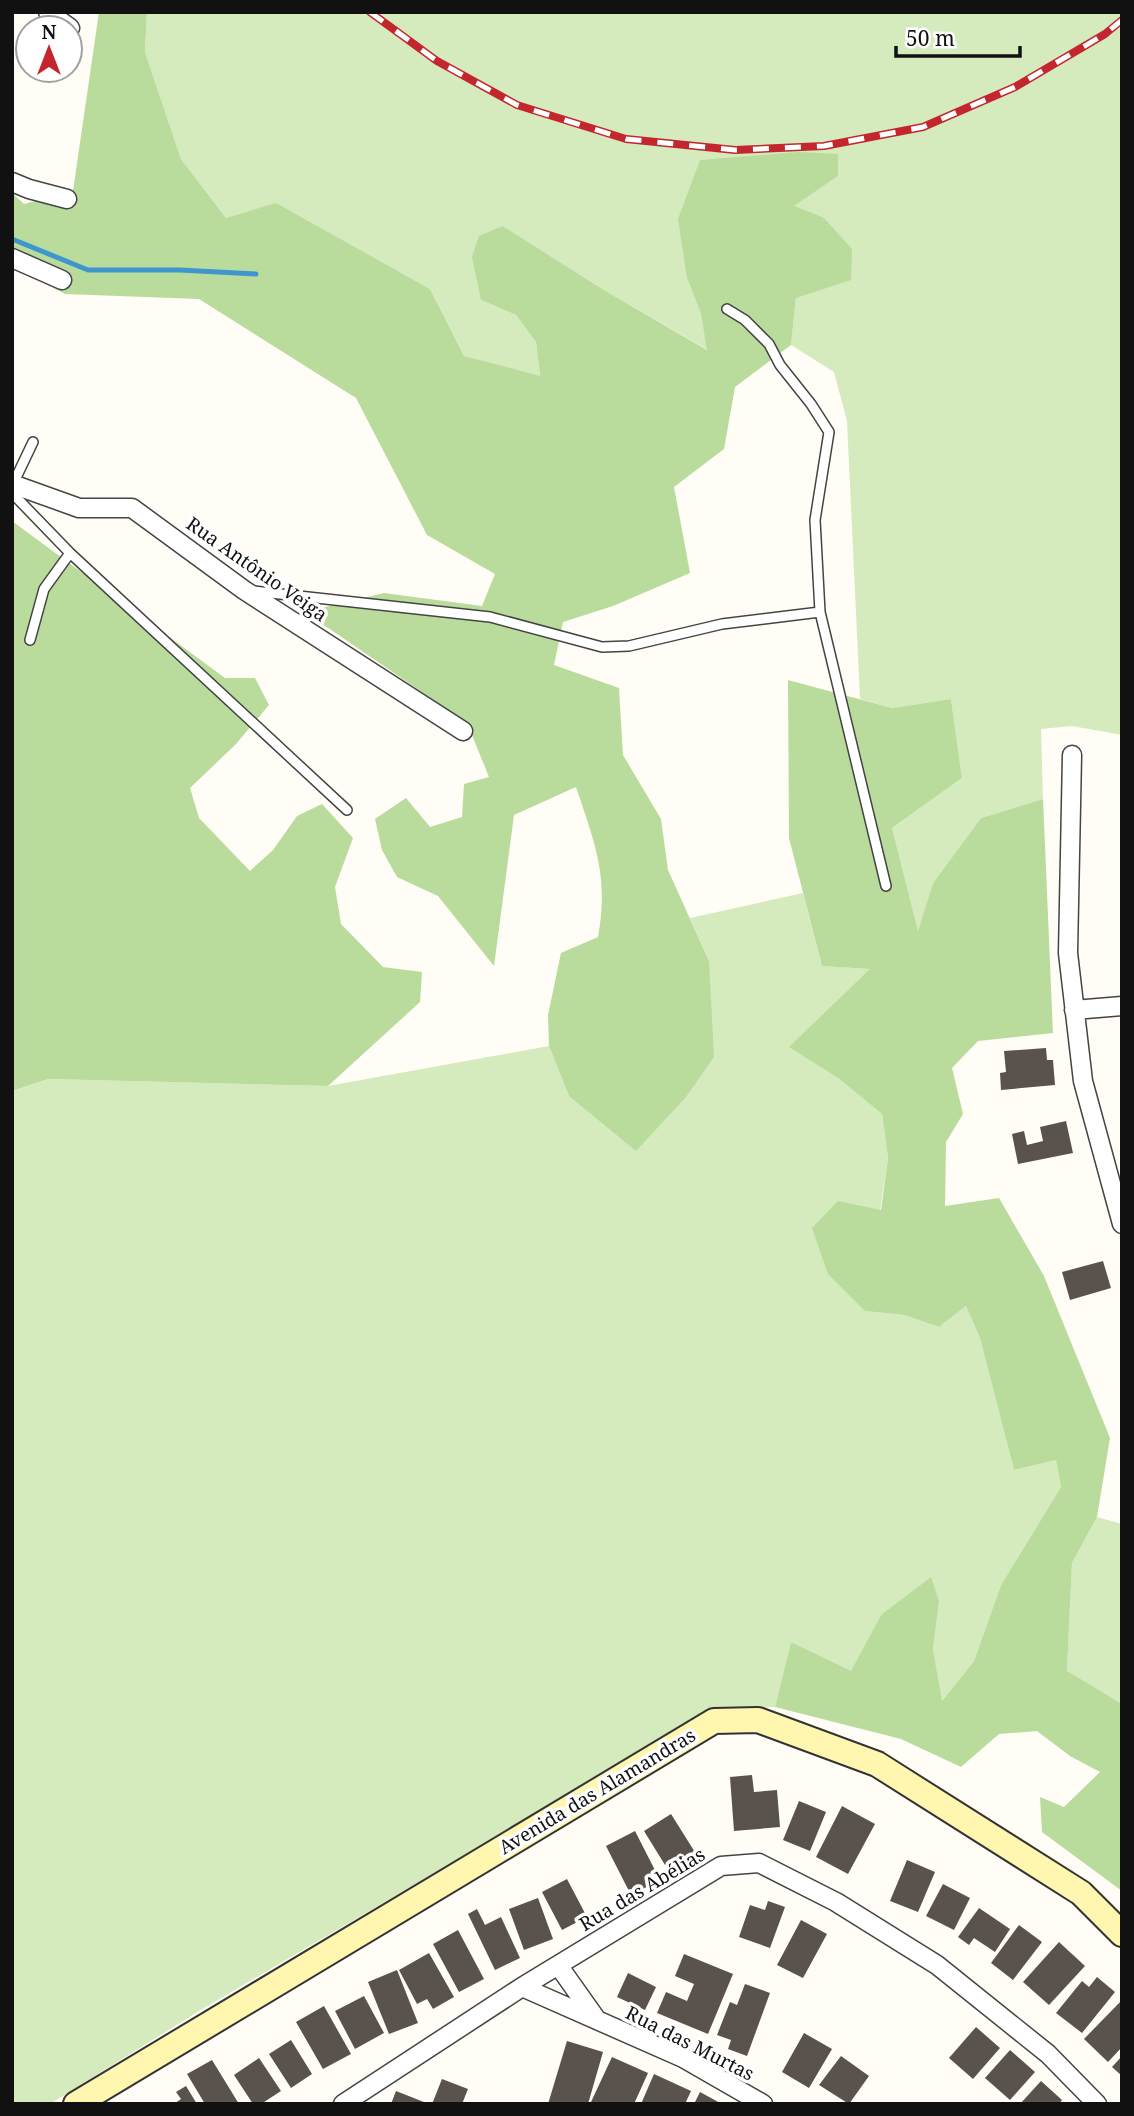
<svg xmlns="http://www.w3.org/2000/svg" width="1134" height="2116" font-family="'Noto Serif',serif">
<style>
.green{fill:#d5ebbd}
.forest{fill:#b9dc9c}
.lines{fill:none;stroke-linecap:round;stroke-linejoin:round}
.stream{stroke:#3f96cf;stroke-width:5}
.building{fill:#5a524d}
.lane-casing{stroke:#444;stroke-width:12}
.street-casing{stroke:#444;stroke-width:21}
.secondary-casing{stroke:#333;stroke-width:28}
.lane{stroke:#fff;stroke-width:9}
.street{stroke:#fff;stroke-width:18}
.secondary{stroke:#fff6b0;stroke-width:24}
.rail-casing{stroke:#c4262e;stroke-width:8}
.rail{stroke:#fff;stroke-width:5;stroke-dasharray:16;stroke-linecap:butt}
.labels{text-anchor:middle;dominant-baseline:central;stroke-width:7;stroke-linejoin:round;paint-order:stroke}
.street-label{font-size:19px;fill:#111;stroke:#fff}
</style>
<rect width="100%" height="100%" fill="#fffdf5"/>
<path class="green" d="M147,12h975v723l-50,-9 -31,3 2,70 -62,19 -48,65 -15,49 -26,-104 70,-50 -11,-79 -59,9 -32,-9 -13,-278 -13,-49 -43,-27 5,-47 27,-81 -30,-11 45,-30 -93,-18 -45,2 -13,118 14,36 7,36 -104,-60 -101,-64 -22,74 35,15 20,27 4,35 -76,-21 -34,-67 -154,-85 -50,14 -45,-59 -36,-107z
M803,893l19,73 49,3 -81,78 48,31 44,36 6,44 -23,153 39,4 35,12 27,-21 14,32 34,132 42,-10 5,27 -60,98 -27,76 -33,41 -8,-52 6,-49 -58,14 -30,57 -60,-30 -16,65 -62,2 -514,302 -149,93h-38v-1013l36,-12 280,7 221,-40 20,50 140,-135 -19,-43z
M1097,1517l25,7v180l-55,-32 5,-109z"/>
<path class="forest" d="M99,12h48l-2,40 36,107 45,59 50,-15 154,86 34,67 76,20 -4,-34 -20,-27 -35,-15 -9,-43 7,-21 24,-10 101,64 103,60 -6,-36 -14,-36 -9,-59 22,-59 99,-8 39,2v22l-44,30 29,11 29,32 -1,31 -55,18 -5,47 -56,42 -11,62 -50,38 16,86 -77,33 -50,16 -9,43 65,23 4,67 38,64 7,51 41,91 5,96 -28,40 -50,54 -67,-55 -20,-50 -1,-31 13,-62 37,-16c11,-60 -3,-93 -22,-150l-62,28 -20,151 -56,-70 -41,-19 -15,-27 -7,-31 31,-21 24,29 32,-10 2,-33 25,-7 -22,-54 -162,-111 79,-19 98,13 13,-32 -68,-39 -71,-137 -157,-99 -134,-5 -53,-28v-73l12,11 49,-13z
M12,521l213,157h30l14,27 -33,39 -46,44 9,30 51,53 23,-21 24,-34 25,-12 31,34 -18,49 6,37 42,43 39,5 -2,30 -92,84 -280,-7 -36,12z
M788,680l104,28 59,-9 11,79 -70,50 26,103 15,-48 48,-65 62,-19 10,234 -75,8 -26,27 11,46 -17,28 -1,64 54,-8 45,78 66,162 -13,79 -25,46 -5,108 55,33v187l-80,-59 -2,-35 24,10 36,-35 -30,-16 -33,-25 -38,3 -38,33 -60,-28 -126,-32 16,-65 60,29 30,-56 50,-38 8,24 -6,49 9,51 32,-40 27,-76 60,-98 -5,-27 -42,10 -34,-132 -14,-32 -27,21 -35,-12 -39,-4 -37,-37 -16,-46 26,-27 43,9 7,-52 -6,-44 -44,-36 -49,-31 81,-78 -48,-3 -33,-128z"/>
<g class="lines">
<path class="stream" d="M12,239l76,31h92l76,4"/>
</g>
<path class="building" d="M1046,1048l1,12h6l2,25 -54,5 -1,-17 6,-1 -2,-21z
M1066,1121l7,32 -55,11 -6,-30 12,-3 3,14 16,-4 -3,-14z
M1103,1261l8,27 -41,12 -8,-28z
M752,1775l2,17 23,-2 3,37 -46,4 -4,-54z
M799,1801l27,11 -16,39 -27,-11z
M842,1806l33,18 -27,50 -32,-17z
M671,1814l27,43 -19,11 -5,-9 -9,6 -21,-34z
M635,1831l25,49 -29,15 -25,-49z
M907,1860l28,12 -17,40 -28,-11z
M567,1879l20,38 -25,13 -20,-38z
M943,1884l27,14 -16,32 -28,-14z
M538,1898l15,41 -29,11 -15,-41z
M768,1901l17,6 -15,41 -31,-11 11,-32 15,5z
M979,1908l31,21 -15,23 -21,-14 -5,7 -11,-8z
M477,1909l8,16 16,-8 19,41 -25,12 -27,-56z
M801,1920l26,14 -24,44 -26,-13z
M1019,1925l23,17 -29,38 -22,-17z
M458,1930l26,49 -25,13 -26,-48z
M1059,1942l26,24 -36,39 -26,-23z
M429,1953l25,44 -21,12 -6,-10 -10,5 -18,-34z
M684,1954l49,20 -25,60 -51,-21 9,-21 21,9 7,-17 -19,-8z
M397,1970l21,53 -29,11 -21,-52z
M628,1973l28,14 -11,23 -28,-13z
M1097,1977l18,15 -33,41 -26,-20 26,-32 7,6z
M745,1984l25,9 -23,63 -19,-7 3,-9 -14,-5 13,-33 7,3z
M364,1996l20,37 -29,16 -20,-38z
M1122,2000v47l-14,15 -24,-23z
M324,2006l27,48 -28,15 -27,-47z
M976,2027l24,21 -27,31 -24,-21z
M804,2033l28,16 -23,39 -27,-16z
M291,2040l21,34 -21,14 -22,-34z
M567,2041l36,11 -15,52h-40z
M1010,2050l25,22 -25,28 -25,-22z
M841,2056l28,20 -20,28 -30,-19z
M1122,2056v20l-10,-9z
M612,2057l36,16 -14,31 -43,-2z
M259,2058l22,33 -20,13h-8l-19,-29z
M212,2060l27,44h-34l-18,-30z
M654,2074l37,17 -6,13h-44z
M442,2079l26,10 -6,15h-30z
M1041,2081l21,19 -3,4h-39z
M186,2086l11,18h-23l7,-5 -5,-7z
M396,2091l33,13h-38z
M700,2092l22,12h-28z"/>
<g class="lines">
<g class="lane-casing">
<path id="lane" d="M727,309l18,11 24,24 11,21 31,39 18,28 -14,88 5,92 66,274
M13,484l20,-42
M12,493l58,60 277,257
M253,591l237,26 112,30 27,-1 93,-22 98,-12
M30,640l14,-51 26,-36"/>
</g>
<g class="street-casing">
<path id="street" d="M48,12l22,16
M12,182l17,7 38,10
M12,258l50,22
M12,484l67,24h53l112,82 219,141
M1072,755l-4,198 15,128 39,143
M1074,1010l48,-4
M558,1965l39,55
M522,1987l161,71 80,46
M343,2104l179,-117 199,-121 38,-3 77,39 101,63 111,89 49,50"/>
</g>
<g class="secondary-casing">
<path id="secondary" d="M76,2104l638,-383 44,-1 119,44 204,129 41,41"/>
</g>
<use href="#lane" class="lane"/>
<use href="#street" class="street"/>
<use href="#secondary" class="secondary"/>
<g class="rail-casing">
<path id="rail" d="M370,12l67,49 80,44 109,34 109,11 89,-4 99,-19 92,-40 90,-53 17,-14"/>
</g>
<use href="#rail" class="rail"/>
</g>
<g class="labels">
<g class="street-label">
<text transform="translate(257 569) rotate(35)">Rua Antônio Veiga</text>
<text transform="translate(597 1791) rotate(-31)">Avenida das Alamandras</text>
<text transform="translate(642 1889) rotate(-31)">Rua das Abélias</text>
<text transform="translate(690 2043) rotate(27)">Rua das Murtas</text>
</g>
</g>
<rect width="1134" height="2116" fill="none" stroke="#111111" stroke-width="28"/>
<g transform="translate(49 49)"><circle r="33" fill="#ffffff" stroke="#a0a0a0" stroke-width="2"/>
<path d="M0-5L12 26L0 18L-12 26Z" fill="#c4262e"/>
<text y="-10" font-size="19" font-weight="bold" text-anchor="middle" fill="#111111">N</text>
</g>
<path d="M896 46v10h124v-10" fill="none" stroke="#111111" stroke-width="3.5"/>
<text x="906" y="46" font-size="21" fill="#111111" stroke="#ffffff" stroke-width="5" paint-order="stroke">50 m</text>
</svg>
